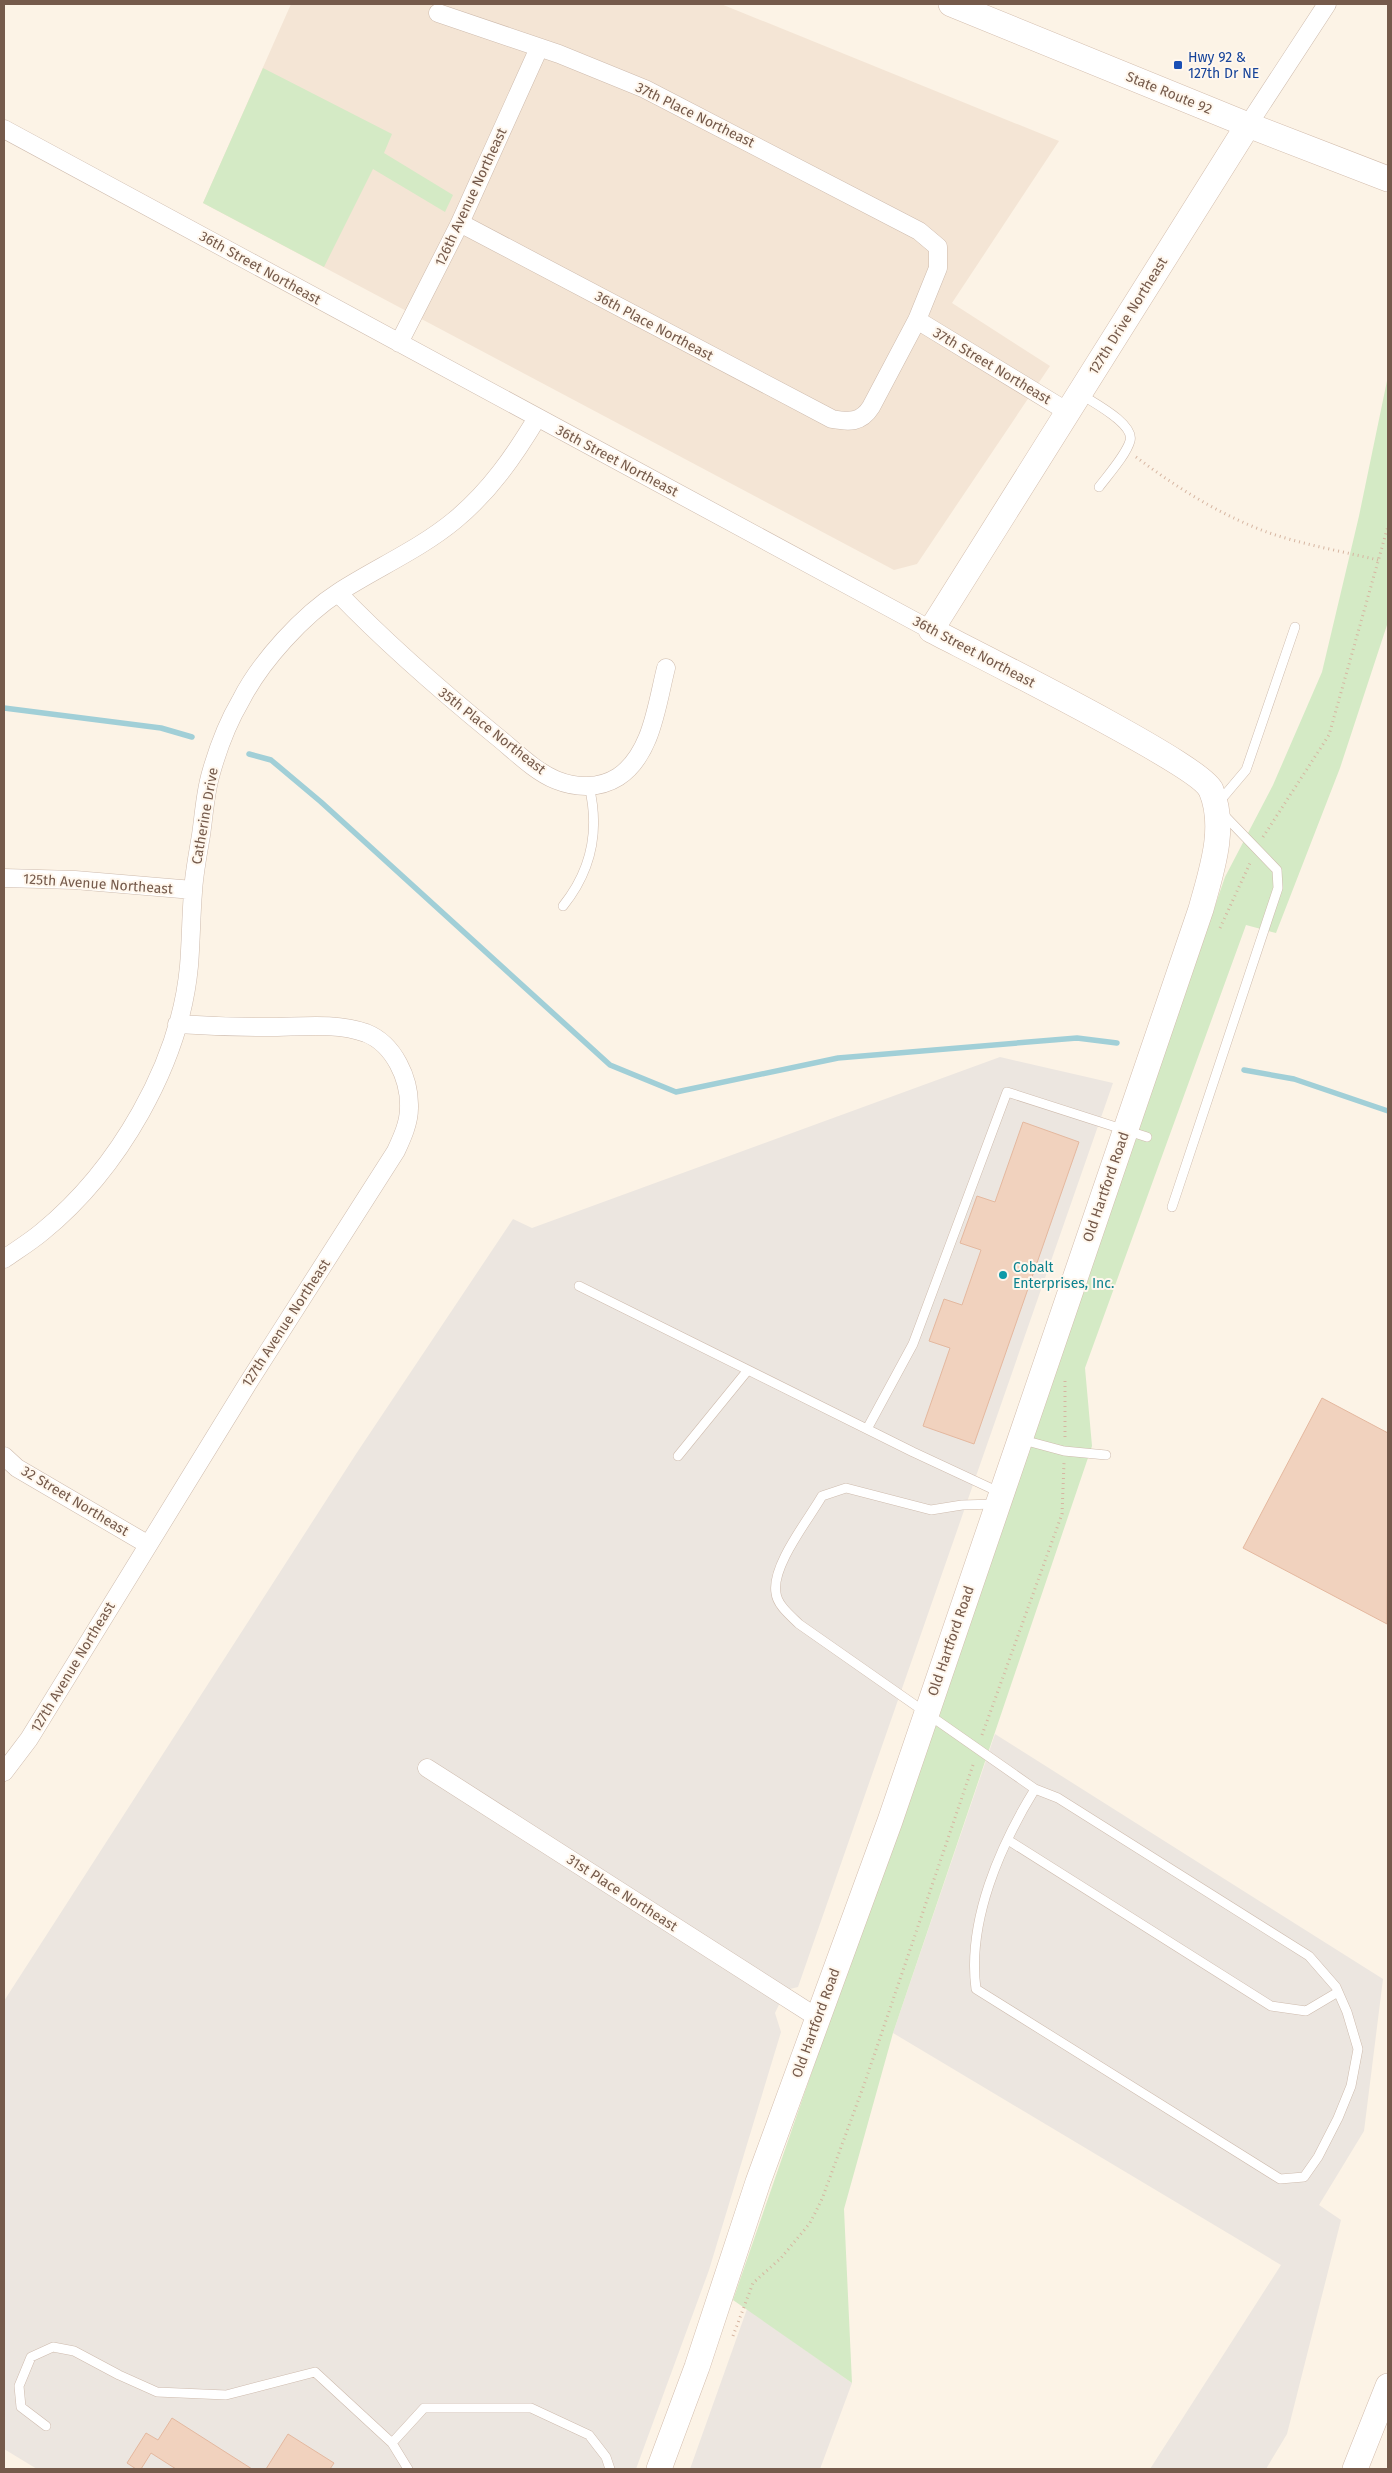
<svg xmlns="http://www.w3.org/2000/svg" width="1392" height="2473" font-family="'Fira Sans',sans-serif">
<style>
.residential{fill:#f4e5d5}
.industrial{fill:#ece6e0}
.green{fill:#d4eac5}
.lines{fill:none;stroke-linecap:round;stroke-linejoin:round}
.stream{stroke:#a1cfd7;stroke-width:5.5}
.building{fill:#f1d2be;stroke:#e4b89f}
.lane-casing{stroke:#cebbad;stroke-width:10}
.street-casing{stroke:#cebbad;stroke-width:19}
.secondary-casing{stroke:#d3bdad;stroke-width:26}
.path{stroke:#d6b5a1;stroke-width:3;stroke-dasharray:1 4;stroke-linecap:butt}
.lane{stroke:#fff;stroke-width:9}
.street{stroke:#fff;stroke-width:18}
.secondary{stroke:#fff;stroke-width:25}
.transit-dot{fill:#1a4fb4;stroke:#fff7ed;stroke-width:2}
.culture-dot{fill:#0f9aa8;stroke:#fff7ed;stroke-width:2}
.labels{text-anchor:middle;dominant-baseline:central;stroke-width:4;stroke-linejoin:round;paint-order:stroke}
.transit-label{font-size:14px;fill:#164399;stroke:#fff7ed;text-anchor:start}
.street-label{font-size:14px;fill:#755a4b;stroke:#fff7ed}
.culture-label{font-size:14px;fill:#0d838f;stroke:#fff7ed;text-anchor:start}
</style>
<rect width="100%" height="100%" fill="#fcf3e6"/>
<path class="residential" d="M291,4h430l338,137 -107,162 98,63 -133,198 -23,6 -691,-367z"/>
<path class="industrial" d="M1000,1057l113,26 -315,904 -12,3 -11,23 6,19 -72,238 -73,199h-599l-33,-20v-448l352,-547 157,-235 19,9z
M995,1734l388,245 -19,152 -45,74 22,15 -54,214 -21,35h-116l131,-204 -388,-232z
M747,2309l105,74 -32,86h-130z"/>
<path class="green" d="M263,68l129,66 -8,19 69,42 -8,17 -72,-43 -49,98 -121,-64z
M1388,376v246l-48,146 -64,165 -30,-8 -161,443 7,78 -199,587 -49,176 8,174 -119,-83 492,-1423 48,-92 49,-113 37,-156z"/>
<g class="lines">
<path class="stream" d="M4,708l157,20 31,9
M249,754l22,6 50,42 289,263 66,27 162,-34 239,-20 40,5
M1244,1070l50,9 94,32"/>
</g>
<path class="building" d="M1023,1122l56,20 -105,302 -51,-18 27,-78 -21,-7 15,-42 18,6 19,-55 -21,-7 17,-47 18,6z
M1322,1398l66,35 -1,191 -144,-76z
M172,2418l80,51h-76l-25,-16 -10,16h-5l-9,-6 19,-30 12,7z
M288,2434l46,29 -4,6h-64z"/>
<g class="lines">
<g class="lane-casing">
<path id="lane" d="M1082,395c12,8 53,29 48,46 -4,14 -22,34 -31,46
M1219,802l27,-32 49,-143
M563,906c29,-36 37,-75 26,-120
M1172,1207l106,-319 -1,-18 -55,-57
M579,1286l334,166 88,41
M867,1429l46,-85 94,-252 140,45
M1023,1440l41,11 42,4
M678,1456l70,-86
M995,1504l-33,1 -31,5 -85,-22 -24,8c-13,23 -51,70 -46,97 1,12 15,23 23,31l236,165 23,9 251,158 27,31 11,25 11,37 -7,37 -13,32 -20,39 -14,20 -24,2 -304,-190c-9,-68 24,-143 59,-200
M1008,1840l263,166 35,5 32,-19
M46,2426l-25,-19 -2,-21 12,-29 22,-10 21,4 45,24 38,17 69,3 89,-23 77,71 32,-35h107l58,27 17,22 4,12
M392,2443l16,26"/>
</g>
<g class="street-casing">
<path id="street" d="M438,13l121,41 86,35 274,142 19,16v21l-21,52 -46,87c-10,16 -22,15 -39,12l-372,-196
M1248,125l79,-121
M4,129l927,501
M917,320l151,92
M399,343l61,-120 79,-175
M338,593c49,51 102,97 157,142 19,15 39,36 61,45 20,8 43,9 62,-3 34,-22 39,-74 48,-109
M4,878l71,2 118,10
M4,1259c13,-9 26,-17 38,-27 76,-62 138,-168 147,-266 2,-24 2,-49 4,-74 1,-19 5,-38 8,-57 3,-20 4,-42 10,-62 7,-25 17,-51 30,-73 20,-39 62,-85 98,-108 39,-25 81,-43 116,-72 35,-29 59,-64 82,-102
M4,1456l13,12 130,76
M427,1768l391,250
M4,1772l25,-33 219,-356 148,-232c6,-13 13,-28 13,-43 1,-29 -15,-64 -43,-75 -30,-11 -67,-6 -98,-6 -30,0 -61,-1 -91,-3"/>
</g>
<g class="secondary-casing">
<path id="secondary" d="M951,4l297,121 140,54
M659,2469l38,-102 61,-185 132,-361 311,-912c10,-37 26,-81 10,-119 -12,-26 -240,-139 -280,-160l317,-505
M1355,2469l33,-83"/>
</g>
<path class="path" d="M1136,457c40,30 81,56 128,74 35,13 77,20 114,29
M1263,837l66,-102 59,-209
M1220,928l31,-67
M1065,1437v-59
M982,1735l80,-221 2,-51
M733,2336l20,-53 28,-25 29,-35 12,-24 43,-117 109,-320"/>
<use href="#lane" class="lane"/>
<use href="#street" class="street"/>
<use href="#secondary" class="secondary"/>
</g>
<rect class="transit-dot" x="1173" y="60" width="10" height="10" rx="2.5"/>
<circle class="culture-dot" cx="1003" cy="1275" r="5"/>
<g class="labels">
<g class="transit-label">
<text x="1188" y="57">Hwy 92 &amp;<tspan x="1188" dy="16">127th Dr NE</tspan></text>
</g>
<g class="street-label">
<text transform="translate(1169 93) rotate(22)">State Route 92</text>
<text transform="translate(695 115) rotate(26)">37th Place Northeast</text>
<text transform="translate(471 197) rotate(-65)">126th Avenue Northeast</text>
<text transform="translate(260 268) rotate(29)">36th Street Northeast</text>
<text transform="translate(1128 316) rotate(-58)">127th Drive Northeast</text>
<text transform="translate(654 326) rotate(28)">36th Place Northeast</text>
<text transform="translate(992 366) rotate(31)">37th Street Northeast</text>
<text transform="translate(617 461) rotate(28)">36th Street Northeast</text>
<text transform="translate(974 652) rotate(28)">36th Street Northeast</text>
<text transform="translate(492 731) rotate(38)">35th Place Northeast</text>
<text transform="translate(205 816) rotate(-80)">Catherine Drive</text>
<text transform="translate(98 884) rotate(4)">125th Avenue Northeast</text>
<text transform="translate(1106 1187) rotate(-71)">Old Hartford Road</text>
<text transform="translate(286 1323) rotate(-57)">127th Avenue Northeast</text>
<text transform="translate(75 1501) rotate(31)">32 Street Northeast</text>
<text transform="translate(951 1641) rotate(-71)">Old Hartford Road</text>
<text transform="translate(73 1667) rotate(-59)">127th Avenue Northeast</text>
<text transform="translate(622 1893) rotate(33)">31st Place Northeast</text>
<text transform="translate(816 2023) rotate(-70)">Old Hartford Road</text>
</g>
<g class="culture-label">
<text x="1013" y="1267">Cobalt<tspan x="1013" dy="16">Enterprises, Inc.</tspan></text>
</g>
</g>
<rect width="1392" height="2473" fill="none" stroke="#755a4b" stroke-width="10"/>
</svg>
